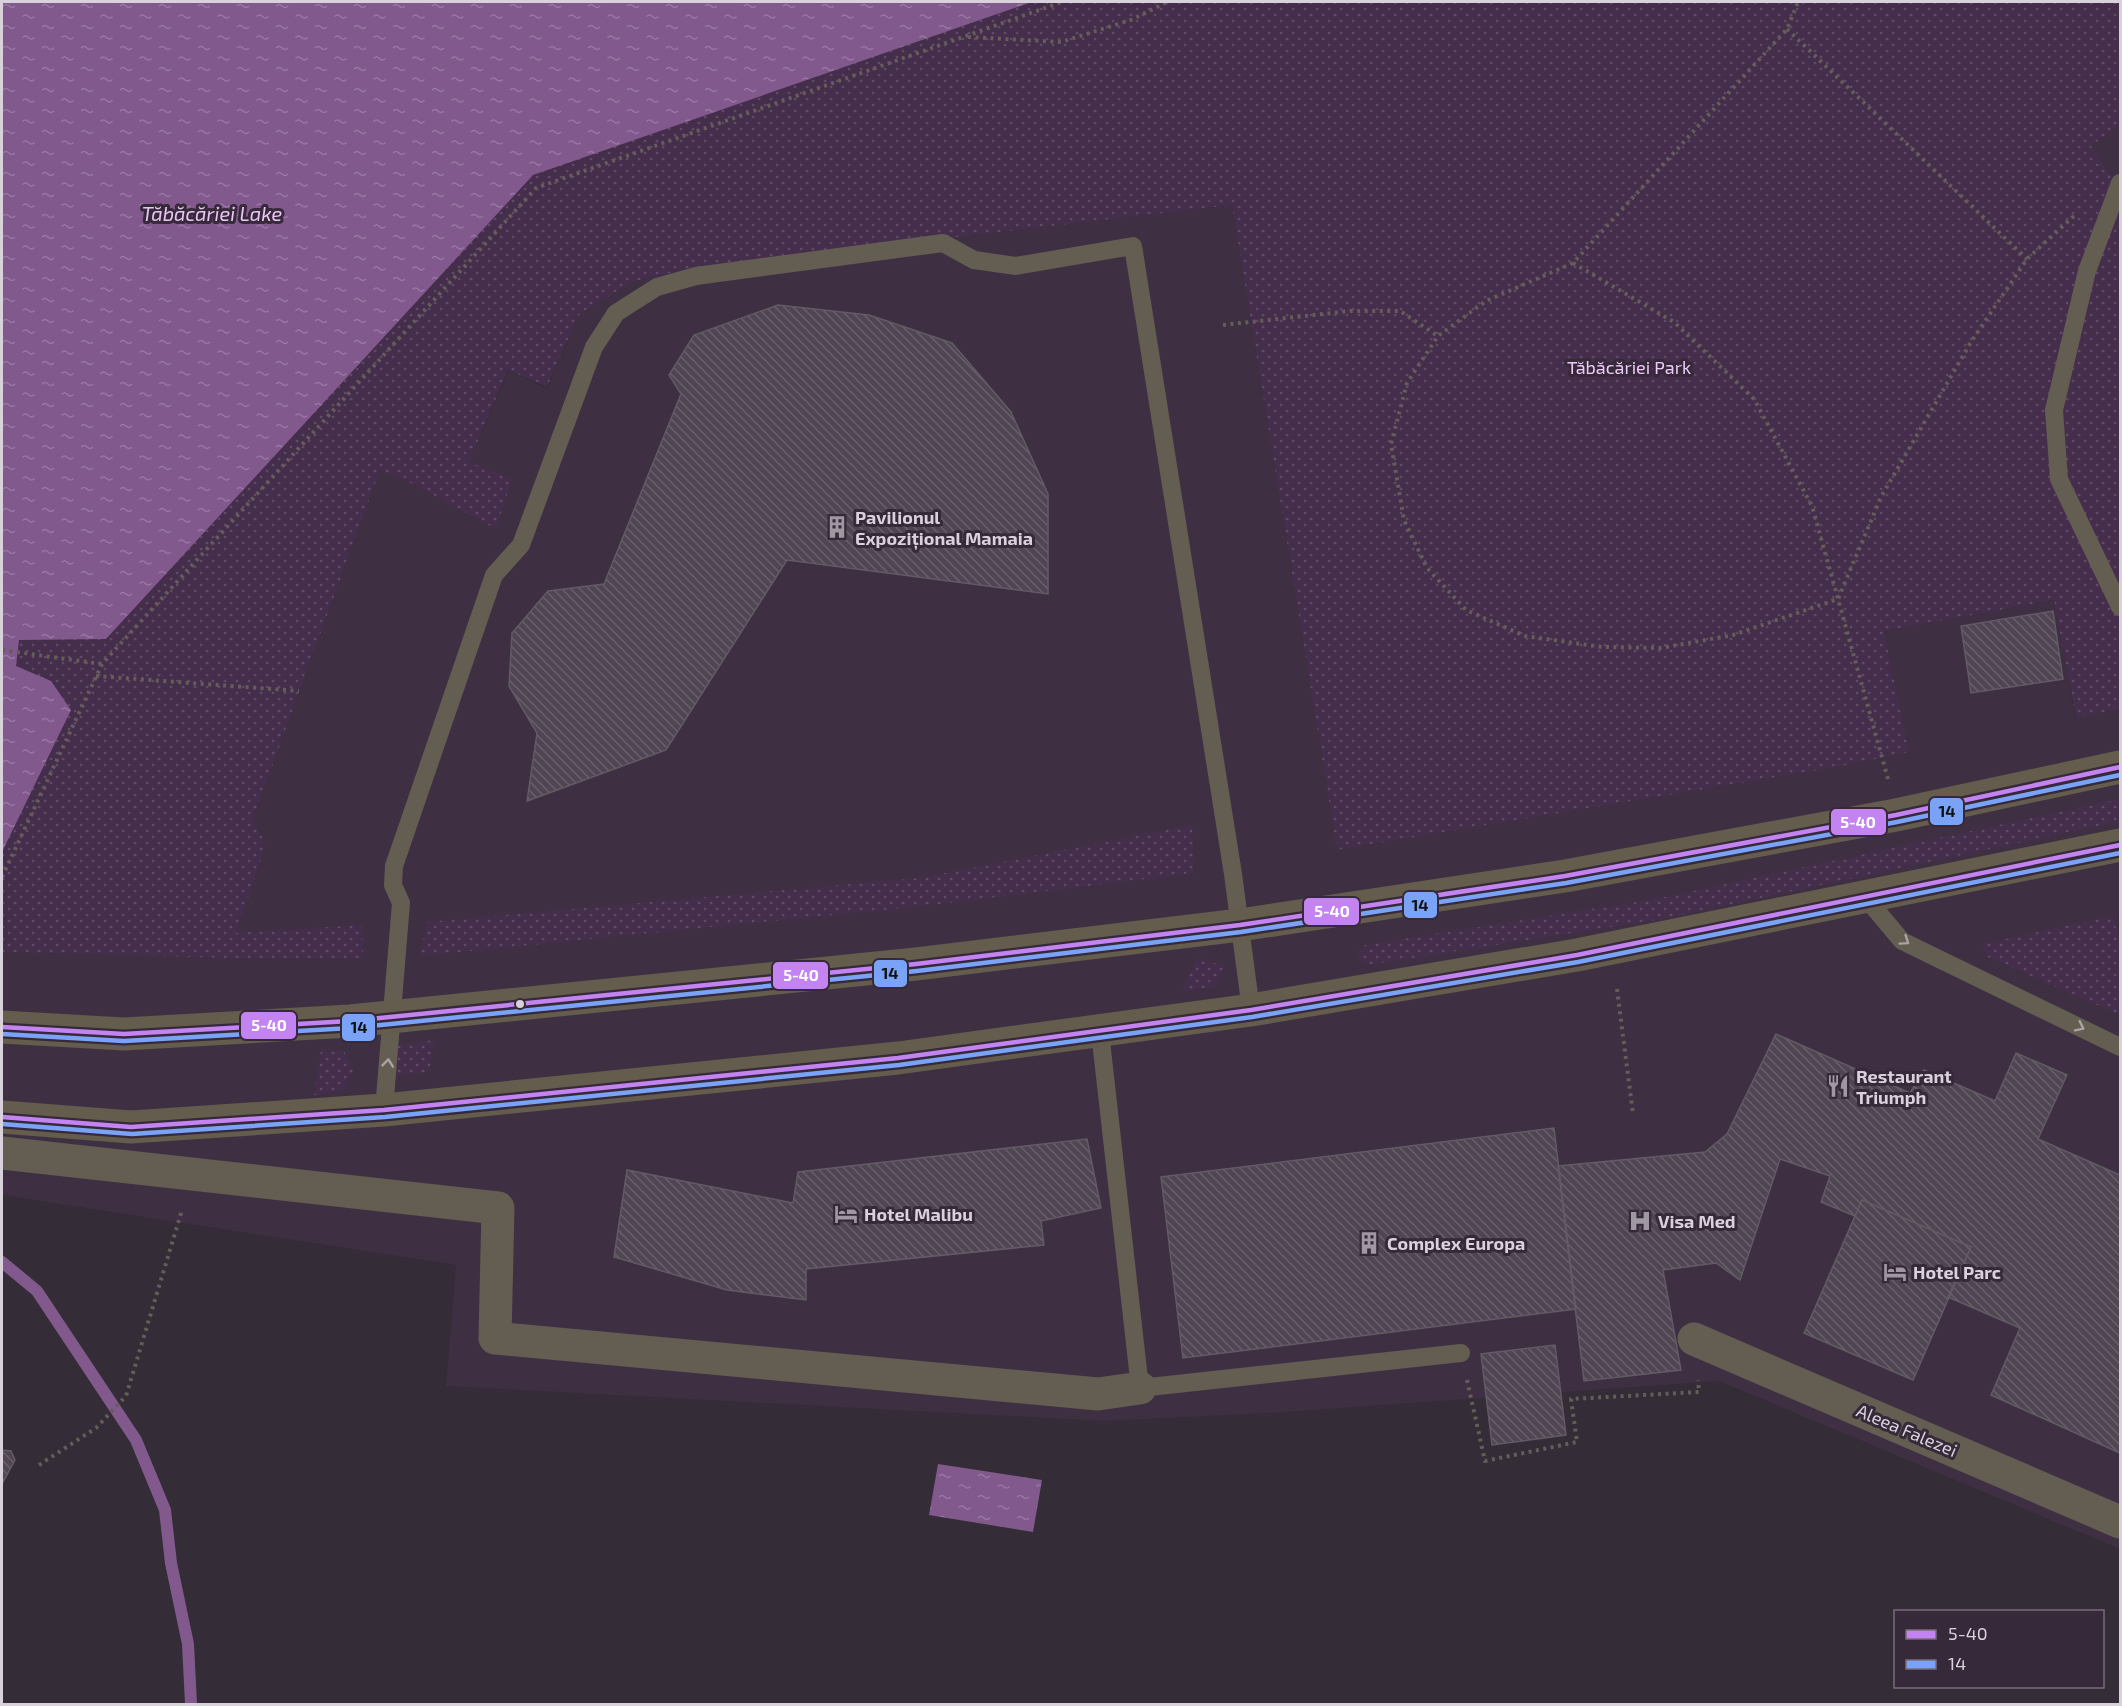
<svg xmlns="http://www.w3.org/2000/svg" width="2122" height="1706" font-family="'Exo 2',sans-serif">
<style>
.built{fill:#3e2f43}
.grass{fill:url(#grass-dots)}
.water{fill:url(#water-ripples)}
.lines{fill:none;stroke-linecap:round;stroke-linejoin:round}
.stream{stroke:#81598d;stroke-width:12}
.building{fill:url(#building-back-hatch);stroke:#615b63;stroke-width:1.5}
.path{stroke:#645d58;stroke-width:4;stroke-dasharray:3 4.5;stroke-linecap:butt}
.lane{stroke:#645d51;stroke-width:18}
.street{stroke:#645d51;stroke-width:33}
.secondary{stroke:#645c4c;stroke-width:33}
.bus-1-casing{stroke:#362939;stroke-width:9}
.bus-2-casing{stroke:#362939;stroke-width:9}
.bus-1{stroke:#c384f2;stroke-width:4.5}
.bus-2{stroke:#7aa3f7;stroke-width:4.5}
.oneway{stroke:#aaa3a4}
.bus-dot{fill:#d9d2dc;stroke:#362939;stroke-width:2}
.labels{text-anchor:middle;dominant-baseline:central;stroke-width:6;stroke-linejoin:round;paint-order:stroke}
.park-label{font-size:18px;fill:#edc8f9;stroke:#362939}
.poi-label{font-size:18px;font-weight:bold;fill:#d9d2dc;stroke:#362939;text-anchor:start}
.street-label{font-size:18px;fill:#d9d2dc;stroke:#362939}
.water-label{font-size:20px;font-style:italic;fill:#eac4f5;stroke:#362939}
.line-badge{stroke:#362939;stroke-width:2}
.badge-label{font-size:16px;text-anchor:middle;font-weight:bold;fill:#fff}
.pale-badge-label{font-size:16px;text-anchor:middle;font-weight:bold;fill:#111}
</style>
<defs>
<pattern id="grass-dots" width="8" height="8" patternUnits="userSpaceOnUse" patternTransform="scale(1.5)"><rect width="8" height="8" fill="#452d4c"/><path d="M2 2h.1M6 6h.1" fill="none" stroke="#5f4b65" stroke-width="1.8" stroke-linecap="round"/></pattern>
<pattern id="water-ripples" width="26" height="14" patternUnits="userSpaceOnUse" patternTransform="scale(1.5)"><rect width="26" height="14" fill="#81598d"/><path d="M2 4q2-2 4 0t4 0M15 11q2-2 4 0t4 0" fill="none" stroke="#9878a2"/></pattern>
<pattern id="building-back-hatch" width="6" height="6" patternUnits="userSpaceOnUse" patternTransform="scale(1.5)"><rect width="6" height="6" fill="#504553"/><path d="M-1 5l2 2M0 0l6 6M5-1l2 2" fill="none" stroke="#695f6b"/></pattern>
</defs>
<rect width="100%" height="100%" fill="#342c36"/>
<path class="built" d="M2120,125v64l-29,-43z
M1232,205l105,645 500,-83 72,-15 -25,-121 171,-31 20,118 45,-9v840l-401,-168 -450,32 -165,8 -658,-35 10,-121 -454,-70v-243l225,6 39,-113 -13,-26 127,-349 35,15 54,-23 40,-92 38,19 32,-74 53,-33 59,-14z"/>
<path class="grass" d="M2,2h2118v123l-29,21 29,43v520l-44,9 -22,-118 -170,31 25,121 -72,15 -500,83 -105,-645 -541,63 -59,14 -53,33 -33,74 -1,-3 -37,-16 -39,92 43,17 -16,50 -81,-44 -35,-15 -127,349 13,26 -30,88 126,-8 1,33h-136l-225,-6z
M2120,799v22l-458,98 -295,46 -10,-10 8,-10 296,-47z
M1192,825l2,48 -270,33 -504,50 7,-34 493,-44z
M2113,916l7,27v72l-132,-58 -6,-13z
M1197,958l28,8 -11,21 -32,4z
M434,1040l-5,32 -37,4 4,-31z
M321,1050l23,1 10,20 -11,19 -29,5z"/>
<path class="water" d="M2,2h1030l-499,173 -427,464 -87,1 -3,26 35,15 20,29 -69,142z
M938,1464l104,16 -9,52 -104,-17z"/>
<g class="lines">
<path class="stream" d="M2,1262l35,29 99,149 29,70 6,53 17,81 3,60"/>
</g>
<path class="building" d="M778,305l91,10 83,28 59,69 37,82v100l-261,-34 -121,190 -139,51 10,-68 -28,-47 3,-53 36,-42 56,-7 77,-190 -12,-19 25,-40z
M2053,611l10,68 -92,14 -10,-67z
M1776,1034l134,59 14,-23 71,31 21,-48 51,22 -29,64 82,36v278l-129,-58 29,-67 -72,-31 23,-50 -109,-47 -7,16 -34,-14 9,-26 -50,-17 -40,121 -24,-17 -53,7 18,100 -97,11 -26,-215 147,-14 22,-18z
M1554,1128l22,181 -393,49 -22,-181z
M1087,1139l14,69 -60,13 3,24 -238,24v31l-79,-10 -113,-33 13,-87 166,33 5,-31z
M1862,1200l109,47 -58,133 -109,-47z
M1555,1345l11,90 -74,10 -11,-91z
M2,1450l9,1 4,9 -13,24z"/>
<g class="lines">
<path class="path" d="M1787,29l240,230
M968,37l93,5 70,-22 36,-18
M1573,263l101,59 80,77 58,107 26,93 -105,36 -72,13 -59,-1 -77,-11 -59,-26 -39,-42 -23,-48 -13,-76 16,-61 31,-47 48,-35 87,-38 214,-234 11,-27
M1223,325l127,-14h50l38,25
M2,650l100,14
M96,676l203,15
M1888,779l-50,-180 43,-102 90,-155 56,-83 49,-45
M2,877l100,-213 434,-476 526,-186
M1617,989l16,125
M1467,1380l18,81 92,-19 -6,-43 128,-7 -1,-12
M39,1465l57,-37 30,-32 56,-186"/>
<path class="lane" d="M2120,183l-33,88 -33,139 5,69 61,128
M1866,898l36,43 218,106
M1100,1032l40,356 321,-35
M384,1110l17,-207 -8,-18 1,-19 100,-291 27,-30 73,-198 22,-34 41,-26 39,-11 247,-33 31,17 42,6 117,-20 100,628 18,136"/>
<path class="street" d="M2,1153l496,55 -3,130 603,56 42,-6
M1694,1339l426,183"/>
<path class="secondary" d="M2,1027l122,7 226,-13 566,-57 324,-39 325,-49 331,-61 224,-48
M2,1117l129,10 253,-17 514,-52 353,-48 326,-55 543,-110"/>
<g class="bus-1-casing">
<path id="bus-1" d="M2,1027l122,7 226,-13 566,-57 324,-39 325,-49 331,-61 224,-48
M2,1117l129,10 253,-17 514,-52 353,-48 326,-55 543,-110"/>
</g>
<g class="bus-2-casing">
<path id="bus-2" d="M2,1034l122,7 227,-13 566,-57 324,-39 325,-49 331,-61 223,-47
M2,1124l130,10 253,-17 514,-52 353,-48 326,-55 542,-109"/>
</g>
<use href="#bus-1" class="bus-1"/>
<use href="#bus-2" class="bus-2"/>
</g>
<defs><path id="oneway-chevron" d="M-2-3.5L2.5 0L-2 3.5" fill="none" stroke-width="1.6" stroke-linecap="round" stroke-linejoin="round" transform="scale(1.5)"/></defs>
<g class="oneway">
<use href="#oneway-chevron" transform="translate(1905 941) rotate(35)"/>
<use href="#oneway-chevron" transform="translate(2080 1027) rotate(26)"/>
<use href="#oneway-chevron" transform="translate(388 1063) rotate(-84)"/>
</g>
<defs>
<g id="building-bare" transform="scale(1.8)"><path d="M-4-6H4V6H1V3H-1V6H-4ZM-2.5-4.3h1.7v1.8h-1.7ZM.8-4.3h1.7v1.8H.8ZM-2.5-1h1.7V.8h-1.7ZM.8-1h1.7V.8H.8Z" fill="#9f98a2" stroke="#362939" stroke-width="2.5" paint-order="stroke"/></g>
<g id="restaurant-bare" transform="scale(1.8)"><path d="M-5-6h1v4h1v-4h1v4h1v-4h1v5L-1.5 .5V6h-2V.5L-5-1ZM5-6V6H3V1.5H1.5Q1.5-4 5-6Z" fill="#9f98a2" stroke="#362939" stroke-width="2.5" paint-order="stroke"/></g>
<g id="hotel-bare" transform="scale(1.8)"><path d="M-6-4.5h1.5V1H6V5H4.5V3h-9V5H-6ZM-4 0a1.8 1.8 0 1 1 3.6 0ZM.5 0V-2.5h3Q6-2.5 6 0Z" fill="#9f98a2" stroke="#362939" stroke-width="2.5" paint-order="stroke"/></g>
<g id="hospital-bare" transform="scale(1.8)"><path d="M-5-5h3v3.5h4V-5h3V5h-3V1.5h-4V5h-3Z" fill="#9f98a2" stroke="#362939" stroke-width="2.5" paint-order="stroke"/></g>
</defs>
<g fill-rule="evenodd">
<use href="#building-bare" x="837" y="527"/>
<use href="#restaurant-bare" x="1838" y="1086"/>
<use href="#hotel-bare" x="846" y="1214"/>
<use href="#hospital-bare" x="1640" y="1221"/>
<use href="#building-bare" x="1369" y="1243"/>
<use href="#hotel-bare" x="1895" y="1272"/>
</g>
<circle class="bus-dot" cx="520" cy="1004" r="5"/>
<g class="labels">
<g class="park-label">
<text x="1629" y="367">Tăbăcăriei Park</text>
</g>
<g class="poi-label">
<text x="855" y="517">Pavilionul<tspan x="855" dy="21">Expozițional Mamaia</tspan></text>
<text x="1856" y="1076">Restaurant<tspan x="1856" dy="21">Triumph</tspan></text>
<text x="864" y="1214">Hotel Malibu</text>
<text x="1658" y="1221">Visa Med</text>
<text x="1387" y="1243">Complex Europa</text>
<text x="1913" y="1272">Hotel Parc</text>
</g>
<g class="street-label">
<text transform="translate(1907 1430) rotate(23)">Aleea Falezei</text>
</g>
<g class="water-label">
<text x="212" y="213">Tăbăcăriei Lake</text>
</g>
</g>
<g class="line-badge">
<rect x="1929" y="797" width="35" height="29" rx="6" fill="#7aa3f7"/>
<rect x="1830" y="808" width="57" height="28" rx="6" fill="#c384f2"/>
<rect x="1403" y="891" width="35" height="28" rx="6" fill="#7aa3f7"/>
<rect x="1303" y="897" width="57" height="29" rx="6" fill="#c384f2"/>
<rect x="873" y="959" width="35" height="29" rx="6" fill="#7aa3f7"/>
<rect x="772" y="961" width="57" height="29" rx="6" fill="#c384f2"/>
<rect x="240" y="1011" width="57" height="29" rx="6" fill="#c384f2"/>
<rect x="341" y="1013" width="35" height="29" rx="6" fill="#7aa3f7"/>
</g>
<g class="badge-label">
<text x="1858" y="828">5-40</text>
<text x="1332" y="917">5-40</text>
<text x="801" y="981">5-40</text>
<text x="269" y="1031">5-40</text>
</g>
<g class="pale-badge-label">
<text x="1947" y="817">14</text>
<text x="1420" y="911">14</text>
<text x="890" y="979">14</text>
<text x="359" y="1033">14</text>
</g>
<rect width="2122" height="1706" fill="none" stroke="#d9d2dc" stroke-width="6"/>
<rect x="1894" y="1610" width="210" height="78" fill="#362939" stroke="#776d7a" stroke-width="1.5"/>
<rect x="1906" y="1630" width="30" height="9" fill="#c384f2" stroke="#776d7a" stroke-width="1.5"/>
<text x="1948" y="1640" font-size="18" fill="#d9d2dc">5-40</text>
<rect x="1906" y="1660" width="30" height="9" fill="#7aa3f7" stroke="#776d7a" stroke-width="1.5"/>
<text x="1948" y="1670" font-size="18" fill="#d9d2dc">14</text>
</svg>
